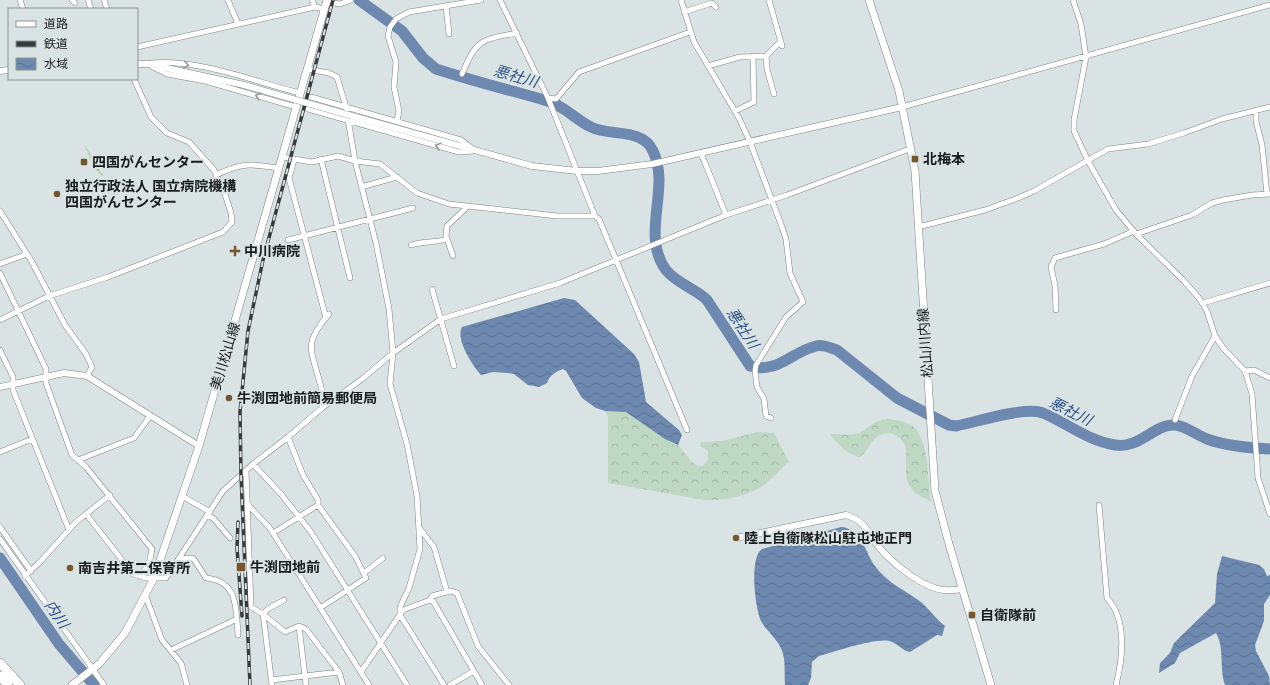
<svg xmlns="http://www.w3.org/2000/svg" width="1270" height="685" font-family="Merriweather,'Noto Sans JP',serif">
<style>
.grass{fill:url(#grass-dots)}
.forest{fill:url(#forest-crowns)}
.water{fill:url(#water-waves)}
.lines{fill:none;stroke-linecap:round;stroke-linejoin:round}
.river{stroke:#6d89af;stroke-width:11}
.minor-casing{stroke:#7c8384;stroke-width:6}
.tertiary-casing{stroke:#7c8384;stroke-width:7}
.secondary-casing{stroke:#7c8384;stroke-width:8}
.trunk-casing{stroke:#7c8384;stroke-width:10}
.minor{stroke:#fff;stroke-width:5}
.tertiary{stroke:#fff;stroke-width:6}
.secondary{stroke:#fff;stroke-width:7}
.trunk{stroke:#fff;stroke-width:9}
.rail-casing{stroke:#373b3b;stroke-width:3.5}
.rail{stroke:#dae3e3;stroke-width:2;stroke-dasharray:6;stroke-linecap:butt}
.tertiary-bridge-casing{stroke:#7c8384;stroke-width:7;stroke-linecap:butt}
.tertiary-bridge{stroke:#fff;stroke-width:6}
.oneway{stroke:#989999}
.poi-dot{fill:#76562c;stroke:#dae3e3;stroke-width:1.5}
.labels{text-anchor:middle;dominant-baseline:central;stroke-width:4;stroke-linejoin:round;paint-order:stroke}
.poi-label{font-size:14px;font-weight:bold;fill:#1a1d1d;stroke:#dae3e3;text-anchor:start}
.street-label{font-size:14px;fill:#1a1d1d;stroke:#dae3e3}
.water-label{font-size:15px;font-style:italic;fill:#2a5184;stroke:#dae3e3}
</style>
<defs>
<pattern id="grass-dots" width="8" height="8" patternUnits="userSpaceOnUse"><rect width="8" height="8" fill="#bed8c3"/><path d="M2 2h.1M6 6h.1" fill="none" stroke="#a3b9a7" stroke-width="1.8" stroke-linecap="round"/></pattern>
<pattern id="forest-crowns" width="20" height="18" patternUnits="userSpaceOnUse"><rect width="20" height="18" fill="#bed8c3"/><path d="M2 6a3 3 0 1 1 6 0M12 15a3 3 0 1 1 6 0" fill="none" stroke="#a3b9a7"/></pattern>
<pattern id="water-waves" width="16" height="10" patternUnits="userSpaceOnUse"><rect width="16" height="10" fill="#6d89af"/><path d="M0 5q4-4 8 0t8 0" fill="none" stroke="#596f8e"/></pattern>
</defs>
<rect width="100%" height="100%" fill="#dae3e3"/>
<path class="grass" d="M85,145l18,30v1c-8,-3 -16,-23 -18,-31z"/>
<path class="forest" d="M605,411l21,1 49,33h3c8,7 13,22 25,21l5,-7v-8l-8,-5 1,-4 22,-1 34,-9 17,1 15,29c-9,7 -16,16 -24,22 -16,12 -41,17 -60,16l-97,-17v-66z
M887,419c8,1 18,2 24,6 19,12 16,56 20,76 -9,-3 -18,-8 -22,-16 -9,-16 7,-42 -16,-51 -5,-2 -10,-1 -15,2 -8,5 -10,16 -18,21 -11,-1 -24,-14 -30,-23 9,0 20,2 29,-1 12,-6 12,-11 28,-14z"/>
<path class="water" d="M564,298l11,2 59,54 5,8 7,40 33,28 3,5 -4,10 -13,-6 -39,-27 -21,-1 -9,-3 -14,-10 -16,-27 -3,-2c-8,3 -13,6 -16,14l-8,4 -11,-2 -14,-11 -6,-1 -15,-1 -12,3c-8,-9 -26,-36 -19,-48z
M841,527c22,2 24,26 34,39 12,17 30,24 46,36 8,7 15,17 24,24l-3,10 -5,-1 -27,17c-8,-1 -12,-9 -21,-11 -14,-3 -55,11 -70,15l-7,6 -1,16 -3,7h-23c-1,-11 1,-24 -3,-34 -4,-12 -15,-19 -21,-30 -6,-13 -12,-64 1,-72z
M1222,556l37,9 5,4 3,7 3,-1v20l-6,9v17l-9,24 1,6 13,25 1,9h-45c-6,-17 0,-36 -9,-52l-36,20 -5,10 -16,10 1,-10 10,-10 4,-10 6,-6 35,-34 2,-29z"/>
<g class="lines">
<path class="river" d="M359,0l43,31 21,27 13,11c25,8 50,15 76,22 14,4 29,7 43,13 13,6 23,17 36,23 19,10 51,0 62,24 18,37 -13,84 13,119 10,13 30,19 41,30l43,66c28,8 41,-14 66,-20 7,-2 14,2 21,4l60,48 52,27 7,1c21,-4 69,-20 87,-13 24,10 45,28 72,32 24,4 40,-21 59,-20 11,0 22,10 33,14 19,7 43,9 63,10
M0,558l59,86 35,41"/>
<g class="minor-casing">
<path id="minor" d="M20,0l3,9
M72,0l3,3
M88,0l3,9
M104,0l3,9
M228,0l10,24
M312,0l3,7
M500,0l48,98 47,118 4,3 88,211
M681,0l13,42 45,76 11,24 32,85 4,12 4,34 13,29 -17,15 -30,48 -1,6 2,16 7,12 2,17 5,2
M769,0l13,46
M1073,0l8,24 5,33 -12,63v11l14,30 28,49 20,24 47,46 16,18 8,13 8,25 8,12 22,23 7,23 6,84 12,36
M327,2l13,2 11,-4
M446,6l3,28
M684,12l28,-9 4,4
M137,47l178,-40 10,2
M766,56l1,13 7,25
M151,63c49,-4 101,18 149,30
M708,66l32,-9 26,-1 15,-15
M153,67l14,7 38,7 91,26
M307,69l22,4 8,4 9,30 9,54 21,82 13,66 4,44 -3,31 17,60 10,52 3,53 -11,39 -9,19v8l44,70
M462,74c15,-35 18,-34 55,-41
M311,97l150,43 12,9
M548,98l8,1 23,-27 111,-40
M902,107l368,-102
M308,109l151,43 14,-1
M1256,110v11l6,24 5,49
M735,111l19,-9 -1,-46
M397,121l2,-10 -5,-24 2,-25 -8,-26 2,-9 6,-8 13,-7 72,-12
M701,153l25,62
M282,157l30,5 26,-6 17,5 25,3 37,29 32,11 108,12h38
M321,159l29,119
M294,160l-5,18 37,140
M216,175c27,-13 35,-11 63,-7
M361,187l36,-10
M0,211l32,51 33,63 21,29 6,13 -5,9
M918,227l67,-17 33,-12 16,-7 74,-42 40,-5 36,-11 38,-14 48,-12
M1136,234l56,-19 20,-12 11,-3 29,-5 18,-1
M288,240l125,-32
M411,245c12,-4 24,-2 36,-6
M453,256l-7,-20 1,-10 20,-19
M0,264l27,-10
M0,273l46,96v14l26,72 14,12 66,82 -3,16 -10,11
M432,289l22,77
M1203,303l67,-20
M1056,310l-1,-24 -4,-19 4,-9 49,-14 30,-13
M0,320l49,-24 59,-19 115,-45 9,-10 -1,-9 -6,-19 -11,-24 -25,-28 -22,-9 -16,-16 -17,-38
M0,350l13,27v13l56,140
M1245,371l9,-1 16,8
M322,408c0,-8 1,-17 -2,-25 -9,-34 -17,-39 9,-69
M1175,420l17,-44 23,-40
M288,437l15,38 15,25v5
M0,452l32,-13
M78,460l56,-22 16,-22
M253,464l28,30 30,38 96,153
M246,471l5,136 12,7 22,18 14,-6 7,3 33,43 4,13
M182,496l28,16
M247,504l22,23 9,14 91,144
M1099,505l8,93c20,21 16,60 9,87
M86,514l47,60 13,4h20l57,-87 30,-27 35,-27 34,-29 40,-29 31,-26 48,-34 119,-36 166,-68 61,-20 125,-47
M208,515l6,4 16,19
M0,527l31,44
M420,529l14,18 13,45
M273,533l45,-28 37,51 11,22 -46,30
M0,539l104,146
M180,559l13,-1 13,20c33,3 30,32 32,57
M364,573l19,-15
M25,576l14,-13 37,-41 34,-27
M146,597l16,43 19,23 6,22
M430,600l3,1 49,84
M299,626l7,59
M171,650l66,-31
M361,672l42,-62 27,-10 2,-4 18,-5 7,2 21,53 31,39
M271,680l68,-8
M272,685l-9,-71 5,-5 16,-9
M450,685l24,-14"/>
</g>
<g class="tertiary-casing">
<path id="tertiary" d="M137,64h11l96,21
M0,71l9,-1
M352,116l180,50 45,5h21l54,-7 250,-57
M0,387l64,-14 23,3 112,70
M736,538l110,-23c18,5 22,17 32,31 13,16 44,42 66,44 6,1 12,0 18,-1"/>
</g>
<g class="secondary-casing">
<path id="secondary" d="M869,0l30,91 16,80 20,320 14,53 42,141
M72,685l27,-21 26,-31 29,-55 45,-132 128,-446"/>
</g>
<g class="trunk-casing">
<path id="trunk" d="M0,663l20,22
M0,676l8,9"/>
</g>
<use href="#minor" class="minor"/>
<use href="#tertiary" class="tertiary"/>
<use href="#secondary" class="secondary"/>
<use href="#trunk" class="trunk"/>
<g class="rail-casing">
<path id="rail" d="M238,522l-1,26 5,68
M250,685l-9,-210 -1,-63 8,-81 15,-71 70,-260"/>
</g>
<use href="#rail" class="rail"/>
<g class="tertiary-bridge-casing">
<path id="tertiary-bridge" d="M244,85l108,31"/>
</g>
<use href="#tertiary-bridge" class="tertiary-bridge"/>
</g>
<defs><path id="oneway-chevron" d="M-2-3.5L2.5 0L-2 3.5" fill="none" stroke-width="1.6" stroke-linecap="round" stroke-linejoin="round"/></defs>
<g class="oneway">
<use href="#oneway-chevron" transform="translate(186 65) rotate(10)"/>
<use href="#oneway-chevron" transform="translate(258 96) rotate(-164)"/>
<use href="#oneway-chevron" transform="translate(438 146) rotate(-164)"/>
</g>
<g class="poi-dot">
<rect x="911" y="155" width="8" height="8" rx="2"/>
<rect x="80" y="158" width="8" height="8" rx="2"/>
<circle cx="57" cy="194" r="4"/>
<path d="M233 245h4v4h4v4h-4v4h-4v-4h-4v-4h4z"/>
<circle cx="229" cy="398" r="4"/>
<circle cx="736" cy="538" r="4"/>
<rect x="236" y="562" width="10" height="10" rx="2"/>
<circle cx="70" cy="568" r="4"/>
<rect x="968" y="611" width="8" height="8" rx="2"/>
</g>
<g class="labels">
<g class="poi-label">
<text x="923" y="159">北梅本</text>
<text x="92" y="162">四国がんセンター</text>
<text x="65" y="186">独立行政法人 国立病院機構<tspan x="65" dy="16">四国がんセンター</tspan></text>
<text x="244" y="251">中川病院</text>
<text x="237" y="398">牛渕団地前簡易郵便局</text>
<text x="744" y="538">陸上自衛隊松山駐屯地正門</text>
<text x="250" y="567">牛渕団地前</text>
<text x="78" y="568">南吉井第二保育所</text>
<text x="980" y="615">自衛隊前</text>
</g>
<g class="street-label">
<text transform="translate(925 343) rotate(-94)">松山川内線</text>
<text transform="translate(225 356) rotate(-73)">美川松山線</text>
</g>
<g class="water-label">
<text transform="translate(516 76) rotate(16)">悪社川</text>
<text transform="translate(743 328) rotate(57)">悪社川</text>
<text transform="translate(1071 411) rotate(26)">悪社川</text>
<text transform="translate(57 614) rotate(55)">内川</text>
</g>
</g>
<rect x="8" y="8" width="130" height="72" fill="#dae3e3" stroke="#8d9494"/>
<rect x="16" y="21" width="20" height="6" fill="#ffffff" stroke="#8d9494"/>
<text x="44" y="28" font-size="12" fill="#1a1d1d">道路</text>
<rect x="16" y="41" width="20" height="6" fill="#373b3b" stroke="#8d9494"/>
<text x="44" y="48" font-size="12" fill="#1a1d1d">鉄道</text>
<rect x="16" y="58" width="20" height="12" fill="url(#water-waves)" stroke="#8d9494"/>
<text x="44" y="68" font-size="12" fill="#1a1d1d">水域</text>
</svg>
